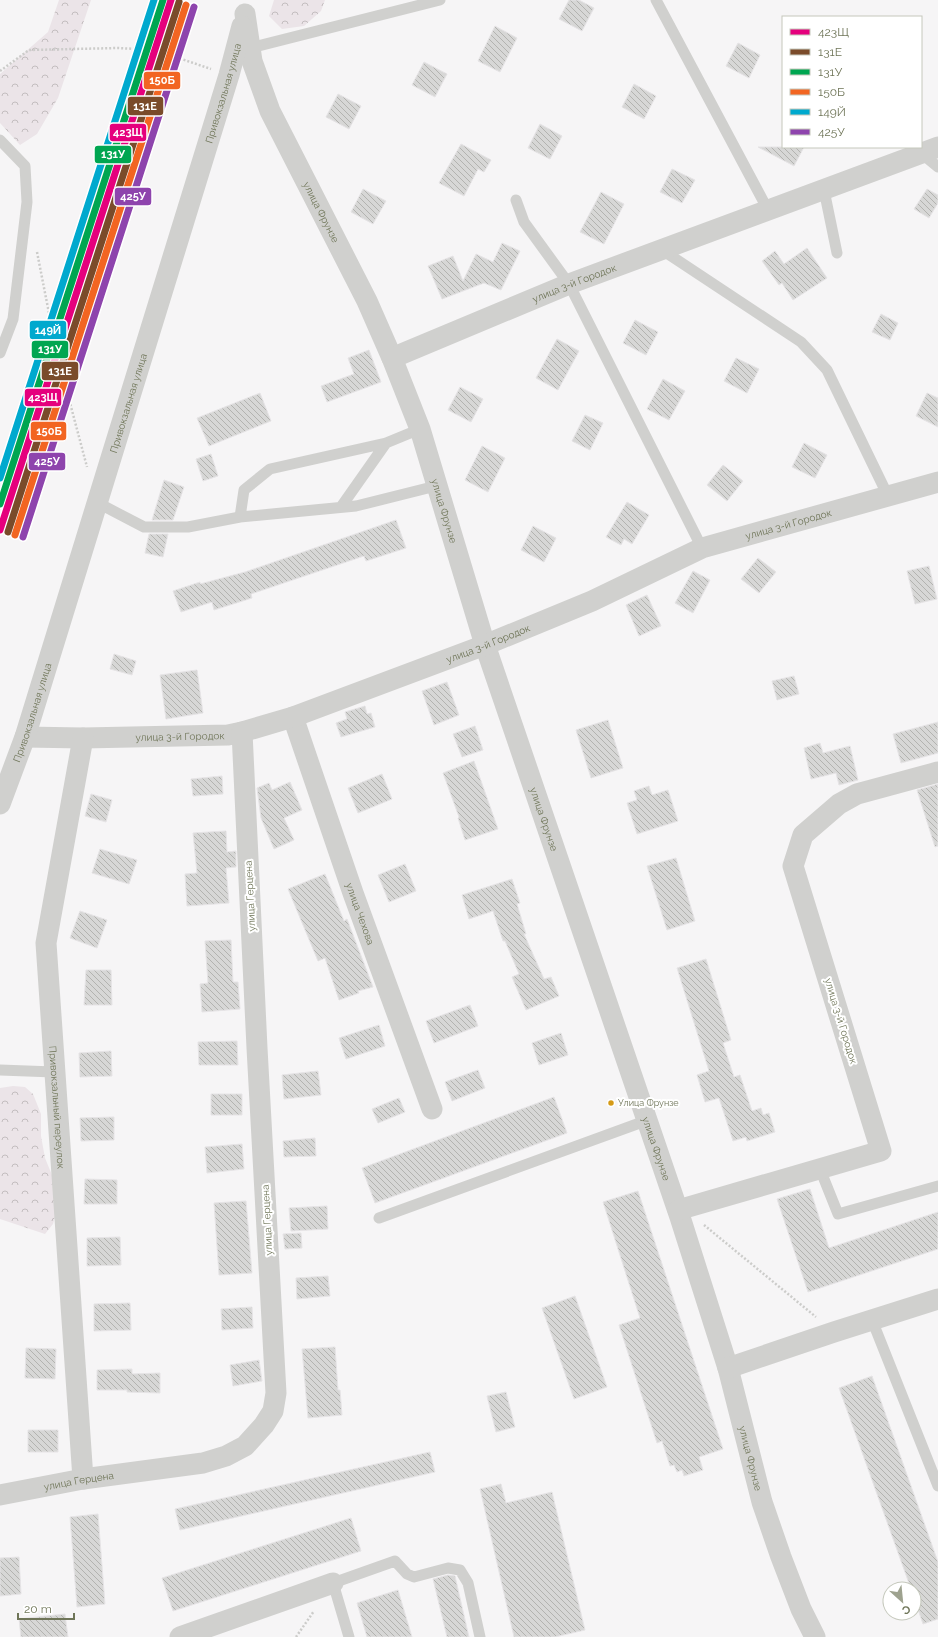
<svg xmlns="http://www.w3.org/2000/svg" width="938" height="1637" font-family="Raleway,sans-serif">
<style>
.forest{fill:url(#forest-crowns)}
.building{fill:url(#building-back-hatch);stroke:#e6e4e6}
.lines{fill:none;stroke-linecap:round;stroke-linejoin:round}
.path{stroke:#ccccca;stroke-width:2.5;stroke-dasharray:2 2;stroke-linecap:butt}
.lane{stroke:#d0d0ce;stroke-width:11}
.street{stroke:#d0d0ce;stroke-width:21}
.rail-1-casing{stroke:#fff;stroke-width:10}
.rail-2-casing{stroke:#fff;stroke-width:10}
.rail-3-casing{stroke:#fff;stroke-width:10}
.rail-4-casing{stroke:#fff;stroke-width:10}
.rail-5-casing{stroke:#fff;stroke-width:10}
.rail-6-casing{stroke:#fff;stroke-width:10}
.rail-1{stroke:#e5007d;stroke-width:7}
.rail-2{stroke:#7a4b2a;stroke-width:7}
.rail-3{stroke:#00a651;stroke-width:7}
.rail-4{stroke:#f26522;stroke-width:7}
.rail-5{stroke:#00a9ce;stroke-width:7}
.rail-6{stroke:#8e44ad;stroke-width:7}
.bus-dot{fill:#d59a16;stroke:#fff;stroke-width:1.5}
.labels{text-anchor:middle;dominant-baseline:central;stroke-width:4;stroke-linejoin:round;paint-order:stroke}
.bus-label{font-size:9px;fill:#6f7558;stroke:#fff;text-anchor:start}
.street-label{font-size:10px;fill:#6f7558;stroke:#fff}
.line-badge{stroke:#fff;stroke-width:1.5}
.badge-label{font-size:11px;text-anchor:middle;font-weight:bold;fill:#fff}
</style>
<defs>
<pattern id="forest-crowns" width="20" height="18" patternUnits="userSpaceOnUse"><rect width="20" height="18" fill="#ebe4e8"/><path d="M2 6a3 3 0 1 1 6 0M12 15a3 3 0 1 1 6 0" fill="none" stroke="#c3bdbf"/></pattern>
<pattern id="building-back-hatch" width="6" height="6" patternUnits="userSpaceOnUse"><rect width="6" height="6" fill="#d7d7d6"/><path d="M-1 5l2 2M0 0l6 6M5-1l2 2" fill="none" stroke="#b3b3b0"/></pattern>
</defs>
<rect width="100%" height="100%" fill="#f6f5f6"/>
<path class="forest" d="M59,0h32l-33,98 -21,36 -17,11 -20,-22v-49l48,-42z
M274,0h51l-4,11 -17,15 -22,3 -13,-13z
M13,1086l12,1 8,7 8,20v22l4,22 9,22 2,33 -3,11 -8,10 -45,-15v-131z"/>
<path class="building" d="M569,0h10l15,8 -12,23 -23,-12z
M495,26l22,12 -17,34 -22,-11z
M738,43l22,12 -11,23 -23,-12z
M424,62l23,12 -12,23 -23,-12z
M634,84l22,12 -12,23 -22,-12z
M338,94l23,12 -12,23 -23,-12z
M540,124l22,12 -12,23 -22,-11z
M461,144l30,16 -7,12 -6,-3 -14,27 -25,-13z
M758,147h46l-10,19z
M672,169l23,11 -13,23 -22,-11z
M363,189l23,12 -13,23 -22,-12z
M927,189l11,6v8l-9,15 -15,-9z
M601,192l23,12 -20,40 -24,-12z
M502,243l18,8 -19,39 -17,-7 -42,16 -14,-33 25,-10 10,25 13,-27 17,8z
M807,248l20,30 -34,22 -11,-17 -3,2 -17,-24 13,-10 9,13z
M881,314l17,9 -8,17 -18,-8z
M635,320l23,12 -12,23 -23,-12z
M557,339l22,12 -21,39 -22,-12z
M369,350l12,32 -54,20 -6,-16 33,-12 -6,-16z
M736,358l23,11 -12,24 -23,-12z
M663,379l22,12 -16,29 -22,-11z
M460,387l23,12 -12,23 -23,-12z
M260,393l11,28 -62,25 -12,-28z
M927,393l11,5v29l-22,-11z
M585,415l18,8 -13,27 -18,-9z
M804,443l23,12 -12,23 -23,-11z
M482,446l23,12 -17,34 -23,-12z
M211,454l7,22 -15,5 -7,-22z
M723,465l20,16 -16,20 -20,-16z
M164,480l20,7 -11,33h-21z
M627,502l22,13 -17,29 -8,-5 -3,6 -15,-8z
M396,520l10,28 -40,13 -2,-5 -113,38 1,4 -38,12 -2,-8 -31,10 -8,-21 27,-9v2l45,-12z
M533,526l23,12 -12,24 -23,-12z
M149,534h19l-5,23 -18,-4z
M758,558l18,14 -17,21 -18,-14z
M929,566l8,33 -22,5 -8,-33z
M693,571l17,9 -17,33 -18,-10z
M647,595l14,31 -22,10 -13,-31z
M114,654l22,7 -4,14 -22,-6z
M197,670l6,43 -37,6 -6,-44z
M794,676l5,18 -22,6 -5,-19z
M447,682l12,33 -25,10 -12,-34z
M365,706l2,8 4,-1 4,14 -34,10 -5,-14 11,-4 -2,-7z
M608,720l15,48 -32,10 -15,-48z
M938,722v31l-37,10 -8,-29z
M475,726l8,24 -21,7 -9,-23z
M820,743l3,10 27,-7 8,34 -19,5 -3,-12 -25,6 -7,-31z
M474,761l24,68 -33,11 -7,-22 1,-1 -16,-44z
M382,774l10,25 -34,14 -10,-25z
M222,776l1,18 -30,2 -2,-17z
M290,782l12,28 -18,8 10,22 -20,9 -13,-31 -4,-30 12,-5 3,7z
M938,784v62l-3,1 -18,-57z
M649,786l3,9 16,-5 10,31 -41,13 -10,-31 10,-3 -3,-9z
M91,794l21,6 -6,22 -21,-6z
M226,831l1,21 9,-1v16l-10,1 3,35 -42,3 -2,-32 12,-1 -4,-40z
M100,849l37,11 -8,24 -37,-11z
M676,858l19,63 -28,9 -20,-64z
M405,864l11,27 -27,11 -11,-27z
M325,874l19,47 3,-2 26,68 -15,4 1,2 -20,7 -14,-42 -7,3 -30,-72z
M512,879l8,24 -3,1 9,30h-2l20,45 7,-2 8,19 -33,14 -14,-33 7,-3 -14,-33h-2l-10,-30 -24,8 -7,-24z
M80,911l27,9 -10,28 -27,-10z
M231,940l2,42h5l2,27 -38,3 -2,-28 8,-1 -3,-42z
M706,959l25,81 -8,3 11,34 6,-2 12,36 9,-3 2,7 6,-2 6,19 -28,9 -1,-4 -13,4 -14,-43 -14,4 -8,-27 12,-4 -32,-103z
M86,970h25l1,35h-28z
M470,1005l8,21 -44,17 -8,-22z
M379,1025l6,21 -39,13 -7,-21z
M561,1033l7,22 -29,10 -7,-22z
M237,1041l1,24h-39l-1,-23z
M111,1051l1,25 -32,1 -1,-24z
M478,1070l7,18 -33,13 -7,-19z
M318,1071l3,24 -37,4 -2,-24z
M211,1094h31v21h-31z
M554,1097l13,36 -192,70 -13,-35z
M399,1098l6,14 -27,11 -6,-14z
M114,1117v23l-33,1 -1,-23z
M315,1138l1,18 -32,1 -1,-16z
M242,1144l2,25 -37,4 -2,-26z
M85,1179l32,1v24h-33z
M810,1189l19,59 109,-36v37l-130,43 -31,-93z
M638,1191l85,258 -24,8 4,13 -19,6 -2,-6 -5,2 -3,-7 -4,1 -8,-25 -5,2 -38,-118 21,-7 -37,-116z
M246,1201l6,72 -33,2 -5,-72z
M327,1206l1,23 -37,2 -2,-23z
M301,1233l1,15 -17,1 -2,-15z
M120,1237l1,28 -34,1v-28z
M328,1276l2,20 -33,3 -1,-21z
M575,1296l32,91 -33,12 -32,-91z
M130,1303l1,27 -37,1v-27z
M252,1307l1,21 -31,2 -1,-21z
M335,1347l3,43h2l2,25 -34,3 -6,-69z
M26,1348l30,1 -1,30 -30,-1z
M259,1360l3,21 -29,5 -3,-21z
M132,1369v5l28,-1v20l-33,-1v-2h-30v-20z
M872,1376l66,186v57l-15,5 -9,-26v-9h-3l-72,-201z
M506,1392l9,35 -19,5 -9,-36z
M28,1430h30v22h-30z
M430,1452l5,20 -255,58 -5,-21z
M501,1484l5,19 46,-11 33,138 -30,7h-41l-34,-148z
M98,1514l7,90 -28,3 -7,-90z
M351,1518l10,33 -188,60 -11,-33z
M19,1557l2,37 -21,2v-38z
M448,1575l7,1 14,61h-22l-14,-58z
M398,1590l14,47h-45l-10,-34z
M65,1614l3,23h-47l-2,-18z"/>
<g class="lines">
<path class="path" d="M0,71l29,-21 89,-2 37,2 56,19
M37,252l20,102 30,113
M704,1225l112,92
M296,1637l18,-26"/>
<path class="lane" d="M656,0l112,210
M250,48l190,-48
M0,140l25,26 2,36 -14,117 -13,34
M921,153l17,14
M824,190l13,63
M516,200l8,22 45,62 133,264
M662,250l139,92 26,28 61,126
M96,502l48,25h44l52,-10 4,-27 26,-21 116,-26 34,-14
M341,507l45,-64
M240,517l116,-11 80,-20
M0,1070l54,2
M820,1169l18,45 100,-28
M379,1218l269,-98
M872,1320l66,166
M349,1637l-16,-54 62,-22 12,13 7,3 34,-9 12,2 8,13 12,54"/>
<g class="street">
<path id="s1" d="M245,14l7,47 18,50 97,190 25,57 28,71 65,216 195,572 48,151 34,134 19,55 20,52 14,28"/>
<path id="s2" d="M392,358l177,-74 369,-137"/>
<path id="s3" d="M293,717l60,176 79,216"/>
<path id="s4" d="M25,737l58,1 145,-3 14,-3 51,-15 192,-72 107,-44 110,-53 236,-66"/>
<path id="s5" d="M83,738l-37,205 37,536"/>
<path id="s6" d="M0,804l25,-67 204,-662 13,-49"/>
<path d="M678,1210l203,-59 -88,-285 10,-31 36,-31 18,-10 81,-22"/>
<path d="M728,1368l106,-36 104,-33"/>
<path id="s7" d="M0,1495l83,-16 120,-16 23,-7 19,-10 19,-21 9,-14 3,-18 -19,-345 -15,-316"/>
<path d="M180,1637l153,-54"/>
</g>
<g class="rail-1-casing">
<path id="rail-1" d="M0,530l171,-530"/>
</g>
<g class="rail-2-casing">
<path id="rail-2" d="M8,532l171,-530"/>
</g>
<g class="rail-3-casing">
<path id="rail-3" d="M0,504l163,-504"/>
</g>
<g class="rail-4-casing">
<path id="rail-4" d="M15,535l171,-530"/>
</g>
<g class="rail-5-casing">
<path id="rail-5" d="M0,478l154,-478"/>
</g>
<g class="rail-6-casing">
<path id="rail-6" d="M23,537l171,-530"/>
</g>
<use href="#rail-1" class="rail-1"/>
<use href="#rail-2" class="rail-2"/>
<use href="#rail-3" class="rail-3"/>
<use href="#rail-4" class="rail-4"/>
<use href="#rail-5" class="rail-5"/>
<use href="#rail-6" class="rail-6"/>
</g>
<circle class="bus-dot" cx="611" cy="1103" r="3.5"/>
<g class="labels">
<g class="bus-label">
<text x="618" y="1103">Улица Фрунзе</text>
</g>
<g class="street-label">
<text stroke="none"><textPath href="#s6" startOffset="745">Привокзальная улица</textPath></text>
<text stroke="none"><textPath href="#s1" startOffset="214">улица Фрунзе</textPath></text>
<text stroke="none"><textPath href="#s2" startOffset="197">улица 3-й Городок</textPath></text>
<text stroke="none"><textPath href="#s6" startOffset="421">Привокзальная улица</textPath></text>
<text stroke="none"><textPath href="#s1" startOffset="538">улица Фрунзе</textPath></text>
<text stroke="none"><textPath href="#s4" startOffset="803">улица 3-й Городок</textPath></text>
<text stroke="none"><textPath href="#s4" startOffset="479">улица 3-й Городок</textPath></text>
<text stroke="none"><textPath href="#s6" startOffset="97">Привокзальная улица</textPath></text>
<text stroke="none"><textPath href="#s4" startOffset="155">улица 3-й Городок</textPath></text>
<text stroke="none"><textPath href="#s1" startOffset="862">улица Фрунзе</textPath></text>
<text transform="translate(250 896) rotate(-93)">улица Герцена</text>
<text stroke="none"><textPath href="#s3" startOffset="208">улица Чехова</textPath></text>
<text transform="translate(841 1021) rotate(73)">улица 3-й Городок</text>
<text stroke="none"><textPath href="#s5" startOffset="373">Привокзальный переулок</textPath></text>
<text stroke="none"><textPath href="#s1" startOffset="1210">улица Фрунзе</textPath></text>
<text transform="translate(267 1220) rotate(-93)">улица Герцена</text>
<text stroke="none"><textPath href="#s1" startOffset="1534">улица Фрунзе</textPath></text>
<text stroke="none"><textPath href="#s7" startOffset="80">улица Герцена</textPath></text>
</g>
</g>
<g class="line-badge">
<rect x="143" y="71" width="38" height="19" rx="4" fill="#f26522"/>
<rect x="127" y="96" width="37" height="20" rx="4" fill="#7a4b2a"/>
<rect x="109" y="123" width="38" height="19" rx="4" fill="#e5007d"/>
<rect x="94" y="145" width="38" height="19" rx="4" fill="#00a651"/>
<rect x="114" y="187" width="38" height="19" rx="4" fill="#8e44ad"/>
<rect x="29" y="320" width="38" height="20" rx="4" fill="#00a9ce"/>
<rect x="31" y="340" width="38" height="19" rx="4" fill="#00a651"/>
<rect x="41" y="361" width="38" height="20" rx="4" fill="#7a4b2a"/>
<rect x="24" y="388" width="38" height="19" rx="4" fill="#e5007d"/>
<rect x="30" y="421" width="37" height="20" rx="4" fill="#f26522"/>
<rect x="28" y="452" width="38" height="19" rx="4" fill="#8e44ad"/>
</g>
<g class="badge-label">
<text x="162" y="84">150Б</text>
<text x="145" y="110">131Е</text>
<text x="128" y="136">423Щ</text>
<text x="113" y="158">131У</text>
<text x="133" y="200">425У</text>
<text x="48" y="334">149Й</text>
<text x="50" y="353">131У</text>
<text x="60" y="375">131Е</text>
<text x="43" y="401">423Щ</text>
<text x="49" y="435">150Б</text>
<text x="47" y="465">425У</text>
</g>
<rect x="782" y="16" width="140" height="132" fill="#ffffff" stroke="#c5c8bc"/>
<rect x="790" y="29" width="20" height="6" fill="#e5007d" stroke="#c5c8bc"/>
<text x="818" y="36" font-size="12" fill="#6f7558">423Щ</text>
<rect x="790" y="49" width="20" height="6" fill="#7a4b2a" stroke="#c5c8bc"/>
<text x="818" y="56" font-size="12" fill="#6f7558">131Е</text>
<rect x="790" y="69" width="20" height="6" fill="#00a651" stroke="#c5c8bc"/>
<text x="818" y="76" font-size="12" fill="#6f7558">131У</text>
<rect x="790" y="89" width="20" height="6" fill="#f26522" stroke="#c5c8bc"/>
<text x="818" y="96" font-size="12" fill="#6f7558">150Б</text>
<rect x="790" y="109" width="20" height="6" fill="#00a9ce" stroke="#c5c8bc"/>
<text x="818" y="116" font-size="12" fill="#6f7558">149Й</text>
<rect x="790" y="129" width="20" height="6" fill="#8e44ad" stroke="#c5c8bc"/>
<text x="818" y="136" font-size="12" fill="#6f7558">425У</text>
<g transform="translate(902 1601) rotate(153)"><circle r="19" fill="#ffffff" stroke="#c5c8bc"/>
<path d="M0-3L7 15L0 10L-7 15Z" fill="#9ea28f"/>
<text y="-6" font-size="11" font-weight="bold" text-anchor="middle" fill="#6f7558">С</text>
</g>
<path d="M18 1613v6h56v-6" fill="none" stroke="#6f7558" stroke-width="2"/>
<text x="24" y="1613" font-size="12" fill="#6f7558" stroke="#ffffff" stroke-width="3" paint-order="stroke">20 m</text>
</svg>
